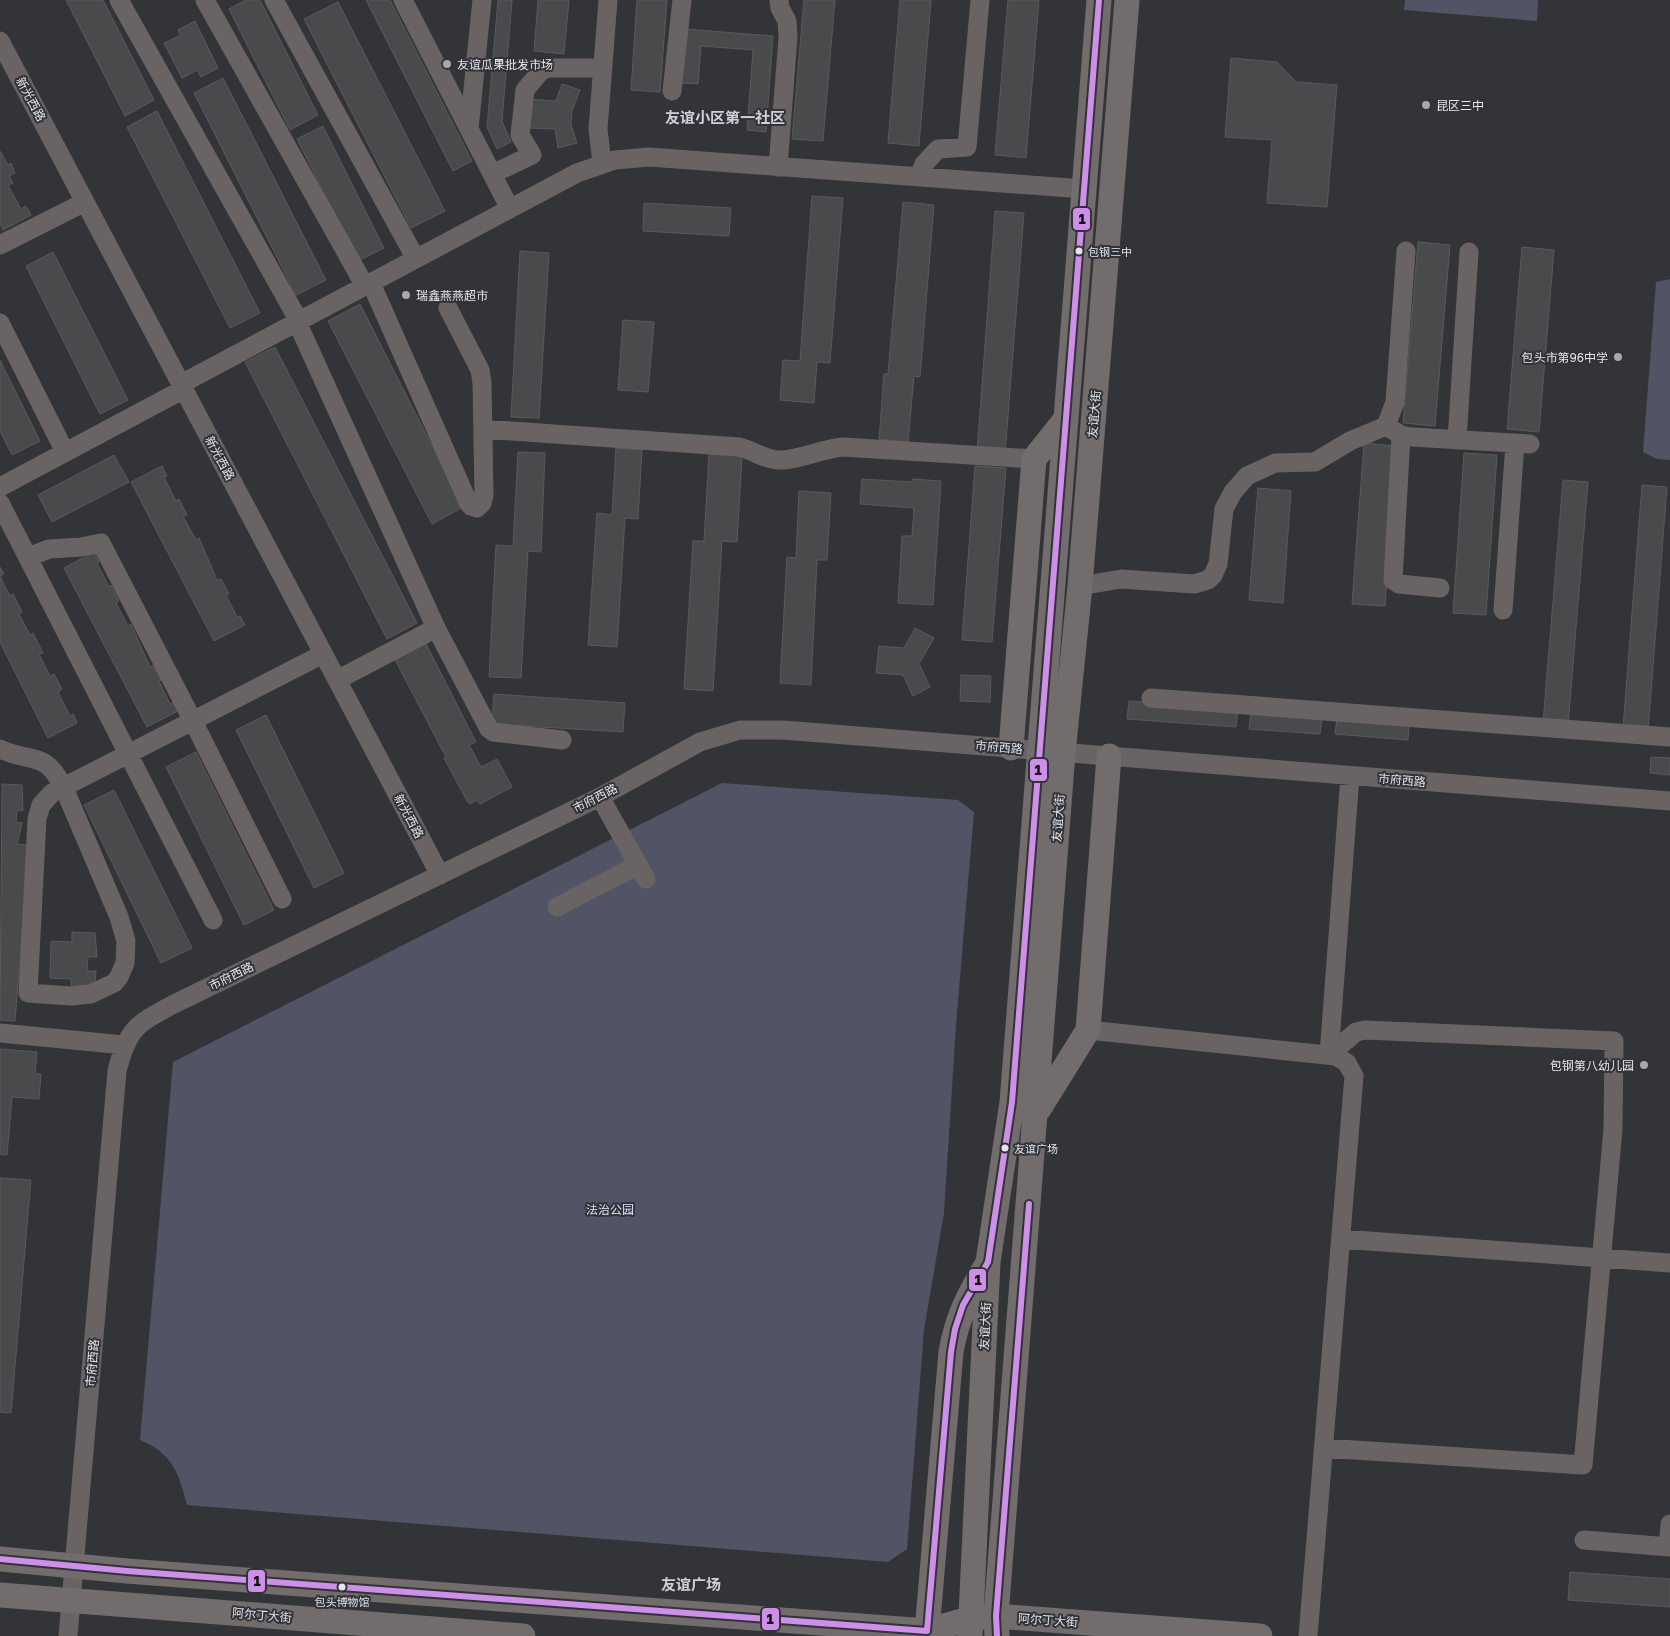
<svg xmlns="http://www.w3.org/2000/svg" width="1670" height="1636" font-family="'Golos Text','Noto Sans SC',sans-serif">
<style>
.green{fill:#505465}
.building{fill:#4a4a4d;stroke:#595a5c}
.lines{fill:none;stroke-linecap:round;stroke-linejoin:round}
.minor{stroke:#696463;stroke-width:19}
.major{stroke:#726d6c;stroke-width:25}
.bus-1-casing{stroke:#313339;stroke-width:10}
.bus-1{stroke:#ce8fe9;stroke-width:6}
.poi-dot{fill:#a7a8ab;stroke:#313339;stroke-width:2}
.bus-dot{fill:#e5e6ea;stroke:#313339;stroke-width:2}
.labels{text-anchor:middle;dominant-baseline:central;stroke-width:4;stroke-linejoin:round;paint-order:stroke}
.bus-label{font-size:11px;fill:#e5e6ea;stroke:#313339;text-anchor:start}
.poi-label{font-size:12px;fill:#e5e6ea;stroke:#313339;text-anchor:start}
.street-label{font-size:12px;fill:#e5e6ea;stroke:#313339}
.park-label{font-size:12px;fill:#dde3f9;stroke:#313339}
.quarter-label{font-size:15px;font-weight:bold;fill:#cdd0d7;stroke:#313339}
.line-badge{stroke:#313339;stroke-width:2}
.pale-badge-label{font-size:14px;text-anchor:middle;font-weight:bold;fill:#111}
</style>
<rect width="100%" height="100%" fill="#333437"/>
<path class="green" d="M1405,0h133l-1,21 -133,-11z
M1670,279v181l-13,-1 -14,-7 13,-170z
M722,783l236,17 16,12 -18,213 -12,188 -20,117 -17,219 -19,13 -701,-57c-8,-32 -15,-52 -47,-65l33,-378z"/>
<path class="building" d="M66,0h37l51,100 -29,16z
M246,0h14l58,115 -28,15 -61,-121z
M366,0h24l82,161 -19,10z
M498,0h14l-10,121 9,21 -14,7 -10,-22z
M538,0h31l-5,54 -30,-3z
M637,0h30l-7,92 -29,-2z
M804,0h31l-12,141 -31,-2z
M900,0h31l-12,146 -31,-3z
M1008,0h31l-13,158 -31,-3z
M338,2l107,209 -34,17 -107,-209z
M195,21l23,47 -17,9 -4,-7 -15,8 -18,-35 17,-8 -3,-5z
M685,29l88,7 -7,96 -19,-2 6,-80 -52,-4 -3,38 -17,-1z
M1231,58l46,4 19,20 41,3 -10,122 -60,-4 5,-63 -47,-3z
M223,78l103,202 -30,15 -102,-202z
M562,84l18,6 -8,21 -1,13 6,19 -19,5 -3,-19 -26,-1 1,-29 26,2z
M157,111l103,202 -30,15 -103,-201z
M323,126l61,122 -26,13 -61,-122z
M0,151l8,14 3,-2 4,10 -6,3 4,7 -5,2 13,24 5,-3 5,9 -28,15 -3,-7z
M812,196l31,2 -13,165 -13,-1 -3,41 -34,-3 3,-40 17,1z
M903,202l31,3 -14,172 -6,-1 -6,66 -29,-3 5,-65h4z
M644,203l87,5 -2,28 -86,-5z
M995,211l29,2 -19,241 -28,-2z
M1418,242l32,3 -15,181 -32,-3z
M1522,247l32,3 -15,182 -32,-3z
M520,251l29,2 -10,165 -28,-1z
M53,252l75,148 -28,14 -74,-148z
M360,304l103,203 -31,17 -104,-203z
M623,320l31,2 -6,70 -30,-2z
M275,347l142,276 -30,16 -142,-277z
M0,360l40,81 -28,14 -12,-24z
M1364,443l32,3 -11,160 -33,-2z
M616,448l26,2 -4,69 -13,-1 -8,129 -29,-2 9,-132 15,2z
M518,452l27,1 -4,99 -13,-1 -7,127 -32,-1 7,-132 17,1z
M1464,453l33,2 -11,160 -33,-2z
M709,454l33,2 -5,86 -15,-1 -9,150 -29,-2 9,-148h11z
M114,455l15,27 -77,40 -14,-27z
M162,466l5,10 -3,1 12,24 3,-2 8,16 -4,1 13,24 3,-2 18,42 4,-1 8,15 -3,1 11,22 3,-1 5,9 -31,16 -83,-159z
M975,466l31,2 -14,174 -30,-2z
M862,479l50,3v-3l29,2 -8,124 -35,-2 4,-67h10l2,-28 -54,-4z
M1563,480l25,2 -20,243 -25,-2z
M1642,485l25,2 -19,244 -25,-3z
M1258,488l33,3 -8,112 -34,-3z
M799,491l32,2 -4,67h-10l-6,125 -31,-2 7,-126 9,1z
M94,552l5,10 -2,1 12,24 2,-2 8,16 -3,2 12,23 3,-2 19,43 3,-2 8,15 -2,1 11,23 3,-2 5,9 -31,16 -83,-159z
M0,567l4,7 -4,2 10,20 3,-2 9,18 -3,2 11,21 3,-2 10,20 -4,1 11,22 4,-2 8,15 -4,3 12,24 3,-2 4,9 -29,15 -48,-96z
M915,628l19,10 -15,26 11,23 -17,9 -10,-21 -27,-2 3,-27 25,2z
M424,640l52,102 -7,3 12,22 16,-8 15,28 -32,17 -3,-4 -7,4 -3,-3 -23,-43 2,-1 -53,-101z
M961,675l30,1 -1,26 -30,-1z
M494,694l131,9 -2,29 -131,-8z
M1129,701l109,8 -2,18 -109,-8z
M1251,712l71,6 -2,16 -71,-5z
M266,715l78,158 -30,15 -78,-158z
M1337,718l72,6 -1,16 -73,-6z
M196,752l78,158 -30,15 -78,-158z
M1651,757l19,1v17l-20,-2z
M2,784l20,1 1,26 -6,-1 -1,12 6,1 -5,21 12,1 -14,176 -15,-1z
M114,790l78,158 -31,15 -77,-158z
M72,932l23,1 2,24h-9l-1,14h9l-1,12h-4v8h-20v-12l-21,-1 1,-37 21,1z
M0,1049l37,3 -2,22h6l-2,25 -27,-2 -5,58 -7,-1z
M0,1178l31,2 -20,233 -11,-1z
M1570,1572l100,7v28l-102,-7z"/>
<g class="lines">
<path class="minor" d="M119,0l180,321
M205,0l160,286
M274,0l142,259
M403,0l107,209
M0,41l440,834
M672,91l10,-91
M469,129l13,-129
M602,163l-4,-34 10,-129
M778,167l10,-130 -1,-16 -7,-13 -1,-8
M492,174l40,-19 -12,-20 5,-45 16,-19 7,-3h55
M919,177l5,-13 14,-15 29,-2 13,-147
M0,245l85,-43
M371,283l97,219 3,4 6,2 5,-5 2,-8 -2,-112 -2,-13 -32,-62
M297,322l139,306 53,101 4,3 69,8
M0,323l65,129
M181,384l396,-211 38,-13 34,-3 435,32
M483,429l256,18c14,3 24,12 38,13 21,1 43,-11 66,-13l191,12
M1391,429l10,6 11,2 118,7
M1401,435l-8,145 6,4 41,4
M1457,440l12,-188
M0,487l184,-98
M0,503l213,417
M28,557l21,-8 32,-2 20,-4 92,178 89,178
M1080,586l41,-7 73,5 14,-4 5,-5 5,-11 6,-55 9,-17 14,-16 28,-13 40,-1 35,-21 36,-15 9,-24 11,-151
M1503,610l12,-167
M337,680l99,-52
M1151,698l519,39
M0,749c32,15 44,0 64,39l55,129 7,24 -1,22 -6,14 -5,6 -23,11 -20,2 -43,-3 9,-174 4,-14 11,-12 271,-139
M600,797l46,82
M557,907l81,-42
M1088,1030l248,26 11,7 7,13 -46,560
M0,1033l124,12
M1329,1055l21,-279
M1341,1239l329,24
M1324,1448l259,17 30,-336 1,-88 -249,-11 -9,2 -27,23
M1584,1540l86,7
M1668,1547l2,-23
M68,1636l49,-565c11,-42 18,-46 55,-66l428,-208 100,-55 40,-12h43l887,71"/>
<path class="major" d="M1011,748l23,-289 31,-39
M1039,1109l49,-79 21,-274
M0,1559l127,12 800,60 45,-13 24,-2 264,20
M0,1595l523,41
M927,1631l24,-279c6,-34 17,-56 35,-86
M970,1636l18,-374 24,-160 87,-1102
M997,1636l-1,-20 67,-863 17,-167 47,-586"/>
<g class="bus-1-casing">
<path id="bus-1" d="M0,1559l127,12 800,60 24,-279 4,-23 8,-24 25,-43 24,-160 87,-1102
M997,1636l-1,-20 33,-412"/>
</g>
<use href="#bus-1" class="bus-1"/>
</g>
<g class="poi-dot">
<circle cx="447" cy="64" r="5"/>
<circle cx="1426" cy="105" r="5"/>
<circle cx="406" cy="295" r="5"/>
<circle cx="1618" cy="357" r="5"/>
<circle cx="1644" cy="1065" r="5"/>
</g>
<g class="bus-dot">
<circle cx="1079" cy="251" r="4.5"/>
<circle cx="1005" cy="1148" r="4.5"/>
<circle cx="342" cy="1587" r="4.5"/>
</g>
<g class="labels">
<g class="bus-label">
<text x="1088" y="251">包钢三中</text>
<text x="1014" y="1148">友谊广场</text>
<text x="342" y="1601" text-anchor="middle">包头博物馆</text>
</g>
<g class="poi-label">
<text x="457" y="64">友谊瓜果批发市场</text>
<text x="1436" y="105">昆区三中</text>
<text x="416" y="295">瑞鑫燕燕超市</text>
<text x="1608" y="357" text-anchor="end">包头市第96中学</text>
<text x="1634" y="1065" text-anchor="end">包钢第八幼儿园</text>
</g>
<g class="street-label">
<text transform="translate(31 99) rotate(62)">新光西路</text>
<text transform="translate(1094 414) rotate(-85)">友谊大街</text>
<text transform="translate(220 458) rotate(62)">新光西路</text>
<text transform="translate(999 747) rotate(5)">市府西路</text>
<text transform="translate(1402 780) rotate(5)">市府西路</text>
<text transform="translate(595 798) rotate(-27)">市府西路</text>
<text transform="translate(409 816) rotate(62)">新光西路</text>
<text transform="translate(1058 818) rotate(-86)">友谊大街</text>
<text transform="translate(231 976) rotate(-26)">市府西路</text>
<text transform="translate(985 1326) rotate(-87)">友谊大街</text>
<text transform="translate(92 1363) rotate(-85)">市府西路</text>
<text transform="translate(262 1615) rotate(5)">阿尔丁大街</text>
<text transform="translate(1048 1620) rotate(4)">阿尔丁大街</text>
</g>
<g class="park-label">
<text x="610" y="1209">法治公园</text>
</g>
<g class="quarter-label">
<text x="725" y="117">友谊小区第一社区</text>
<text x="691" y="1584">友谊广场</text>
</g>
</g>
<g class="line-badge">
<rect x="1072" y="207" width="19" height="24" rx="5" fill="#ce8fe9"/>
<rect x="1029" y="758" width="19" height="24" rx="5" fill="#ce8fe9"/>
<rect x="968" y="1268" width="19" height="24" rx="5" fill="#ce8fe9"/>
<rect x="247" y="1569" width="19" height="24" rx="5" fill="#ce8fe9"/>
<rect x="761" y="1607" width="19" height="24" rx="5" fill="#ce8fe9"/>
</g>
<g class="pale-badge-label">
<text x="1082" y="224">1</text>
<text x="1038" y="775">1</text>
<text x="978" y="1285">1</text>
<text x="257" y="1586">1</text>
<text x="770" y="1624">1</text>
</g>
</svg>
